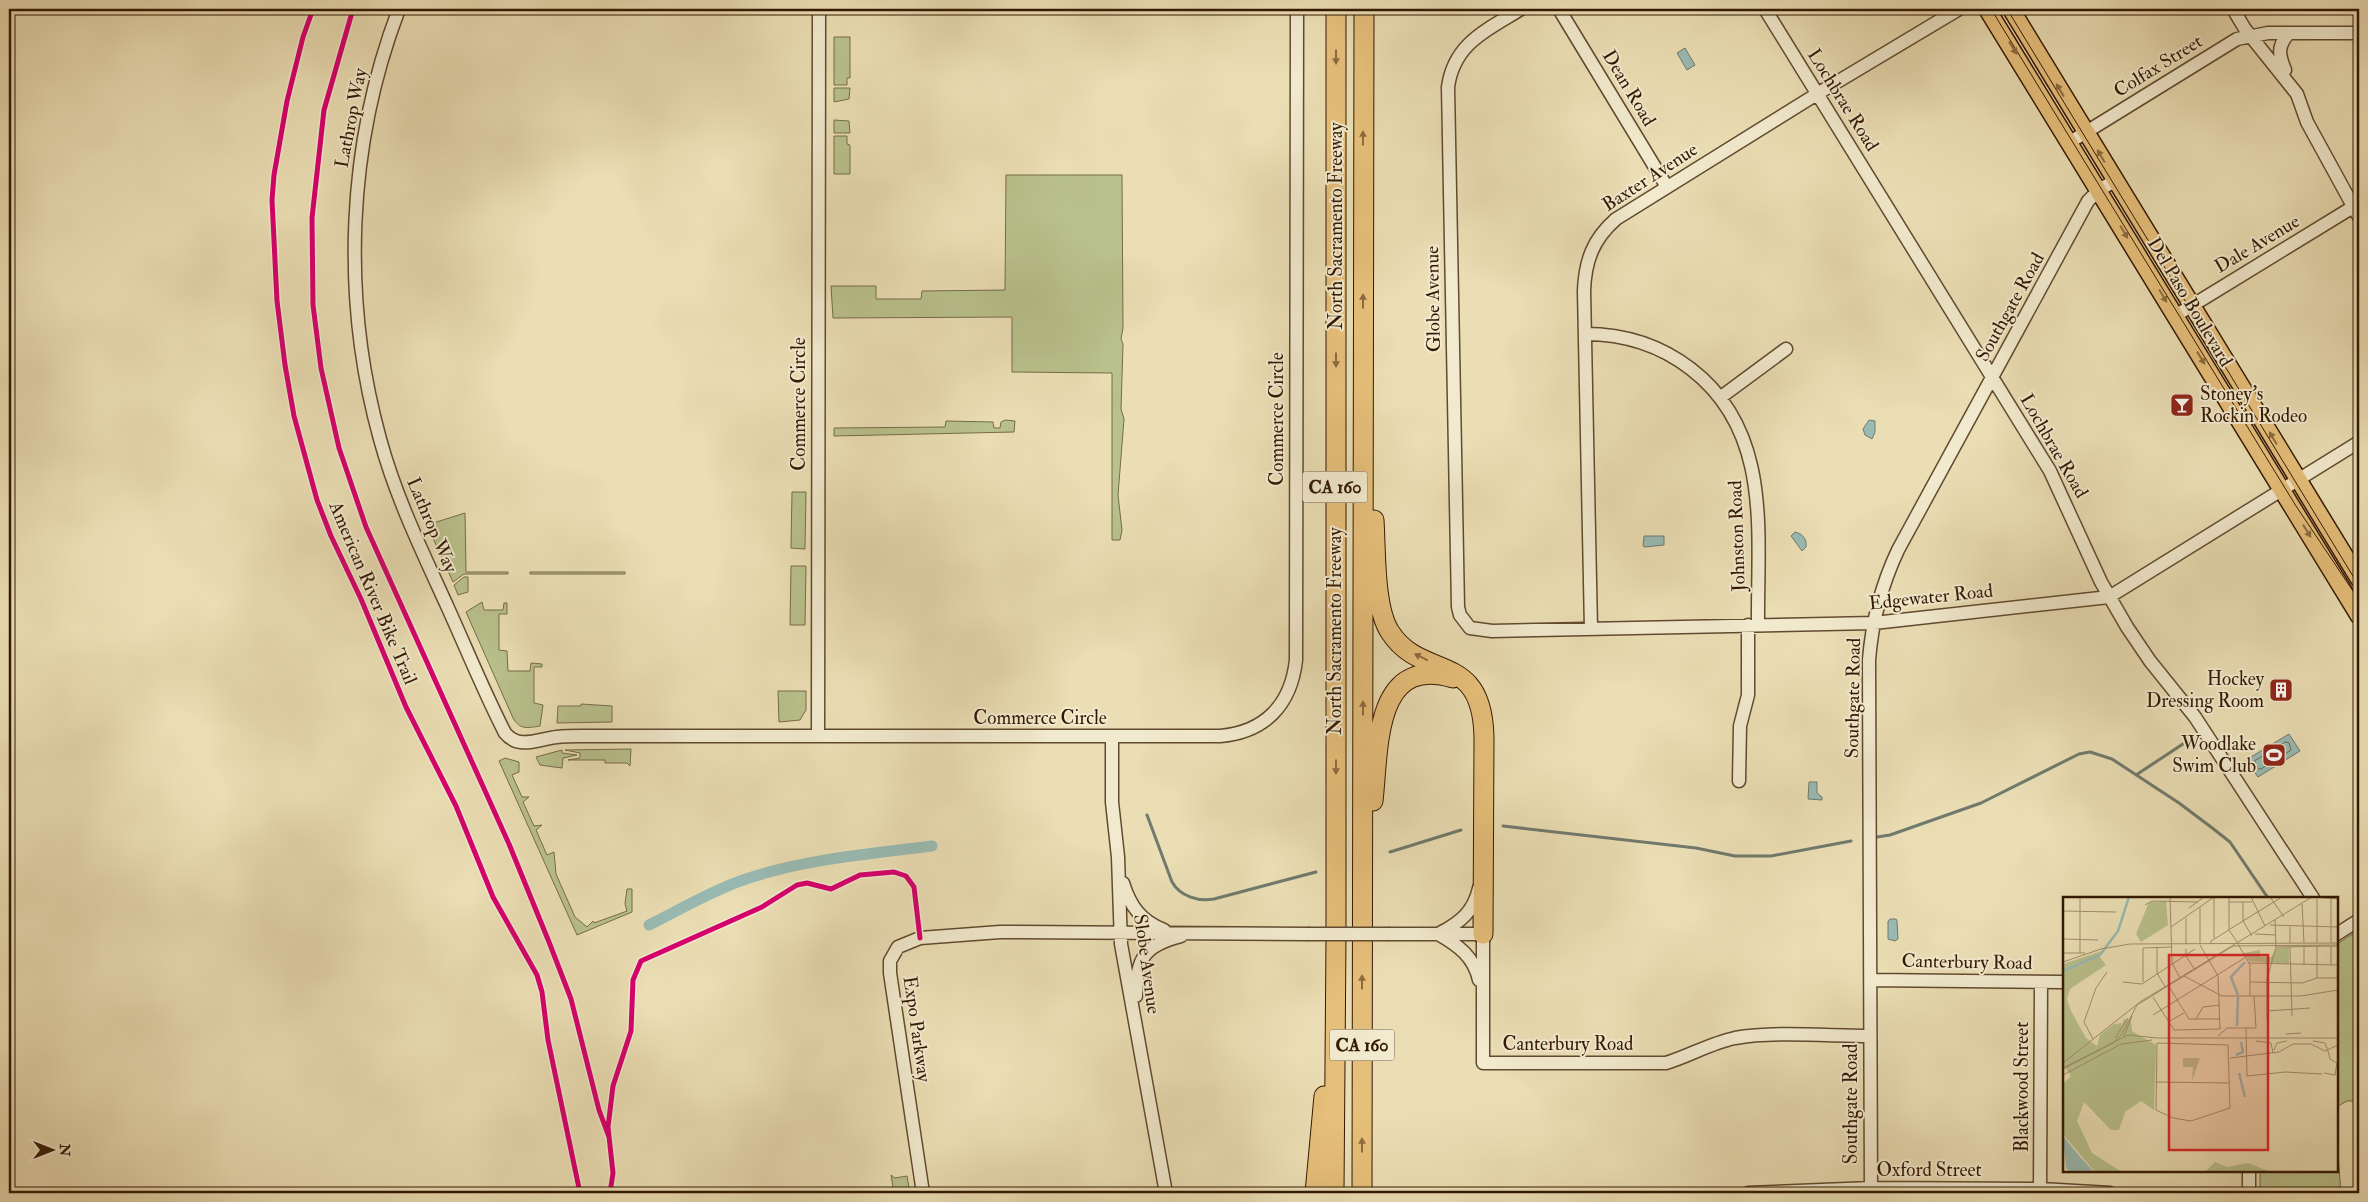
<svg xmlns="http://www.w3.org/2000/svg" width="2368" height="1202" font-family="'IM FELL Double Pica',serif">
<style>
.green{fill:#b9c18c;stroke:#766c48}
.water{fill:#99bbb4;stroke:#707a6d}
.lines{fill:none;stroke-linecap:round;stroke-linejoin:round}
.shore{stroke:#666a5c;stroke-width:1}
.stream{stroke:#707a6d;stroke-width:3}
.canal{stroke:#99bbb4;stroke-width:11}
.minor-casing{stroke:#614a2f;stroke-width:15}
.major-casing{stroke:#331803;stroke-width:19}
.highway-casing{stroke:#331803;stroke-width:21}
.minor{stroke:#f2eace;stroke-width:12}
.major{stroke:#e6bf7a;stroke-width:16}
.highway{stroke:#e6bf7a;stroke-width:19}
.tram{stroke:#331803;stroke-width:1}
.minor-bridge-casing{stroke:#614a2f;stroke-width:15;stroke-linecap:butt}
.minor-bridge{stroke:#f2eace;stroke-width:12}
.cycleway-casing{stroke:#f2eace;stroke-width:8}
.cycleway{stroke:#d6006c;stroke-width:5}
.oneway{fill:#8c6c3e}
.labels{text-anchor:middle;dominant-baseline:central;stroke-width:4;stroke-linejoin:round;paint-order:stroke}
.shield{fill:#f2eace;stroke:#6c5740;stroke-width:1}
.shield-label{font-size:18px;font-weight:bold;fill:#331803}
.street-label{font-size:19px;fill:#331803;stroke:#f2eace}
.poi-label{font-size:19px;fill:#331803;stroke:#f2eace;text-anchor:end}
.inset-river{fill:none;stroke:#99bbb4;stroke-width:2.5}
.inset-road{fill:none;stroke:#a18f6d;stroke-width:1}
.view{fill:#d62828;fill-opacity:0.15;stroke:#d62828;stroke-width:2.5}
.inset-edge{fill:none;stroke:#331803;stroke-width:2.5}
</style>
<rect width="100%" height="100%" fill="#ebdeb4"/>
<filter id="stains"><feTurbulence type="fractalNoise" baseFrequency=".004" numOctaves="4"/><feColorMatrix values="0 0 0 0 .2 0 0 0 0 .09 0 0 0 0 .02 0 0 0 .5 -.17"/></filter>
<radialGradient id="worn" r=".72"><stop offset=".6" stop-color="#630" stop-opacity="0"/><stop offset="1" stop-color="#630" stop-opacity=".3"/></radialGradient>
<path class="green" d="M834,37h16v41h-3v7h-13z
M834,88h16l-1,11 -15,3z
M834,120l15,1 1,12h-16z
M834,136h13v8l3,1v29h-16z
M1006,175h116l1,153 -2,11 2,5 -2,65 3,10 -6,76 4,35 -2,10h-8v-167l-100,-1v-55l-179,1 -2,-32h45v13h45l1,-8 83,-1z
M1005,420l10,1 -1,11 -180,4v-8l111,-1 1,-6 47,1 1,6h6l1,-6z
M792,492h14l-1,57 -14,-1z
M465,513l1,59h42v2h-44l-11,8 -26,-57z
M791,566h15l-1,59h-15z
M530,572h95v2h-95z
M464,577h4v15l-10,3 -4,-10z
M482,602l2,8h19l1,-7h3v11h-8v36l8,1 1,20h22l1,-8 11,1v3h-8v36l9,2 -3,21c-13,2 -20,4 -27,-8l-47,-106z
M778,691h28v19l-6,10 -21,2z
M581,704l31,2v16l-55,1 1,-17h23z
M631,749l-1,17 -3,-3h-22v-3h-37l12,-2v-5l-15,-3z
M562,750v3l15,2 -14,3 -1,10 -22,-3 -4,-8z
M505,758l14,4v10l-7,3 10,22h7l-6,5 11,24 8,-1 -6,5 11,25 7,-3 2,22 19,43 12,10 6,-6 1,2 33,-12 -2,-7 2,-15h5v23l-55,23 -78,-174z
M2359,930v171h-12l-9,5 -1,4v-166z
M2337,1142l4,51h-81v-22h77z
M891,1175l4,3 12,-2 3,17h-16z"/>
<path class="water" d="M1685,48l10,17 -8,5 -10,-17z
M1869,420l6,1v11l-3,7 -7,-4 -2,-6z
M1795,532c8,2 12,7 11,15l-4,4 -11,-15z
M1644,536h20v9l-19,2 -2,-1z
M2289,734l11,17 -42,26 -12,-17z
M1809,782h8v11l5,4v3l-14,-1z
M1890,919h6l1,2 1,18 -3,2 -7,-2v-18z"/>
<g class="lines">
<path class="shore" d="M2286,742l3,1 2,7 -30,19h-3l-3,-8z"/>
<path class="stream" d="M2136,775l59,-39
M1147,815l25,67c8,14 26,20 42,17l102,-27
M1503,826l193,22 39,8h36l80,-15
M1877,837l13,-2 91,-32 98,-49 11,-2 22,7 67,44 32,24 19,15 38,56
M1390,852l71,-22"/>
<path class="canal" d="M649,925c32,-16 64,-35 97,-46 59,-20 124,-25 186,-33"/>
<g class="minor-casing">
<path id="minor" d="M399,9c-52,136 -58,289 -19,430 16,59 43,114 68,169 19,42 36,84 57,125 14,17 33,6 52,4 8,-1 16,-1 24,-1h639c45,-4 71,-31 76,-76l1,-651
M1521,9c-34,21 -67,34 -73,78l10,520 2,8 10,13 22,3 382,-8 235,-26 250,-155
M1559,9l108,178
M1765,9l285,462 51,111 26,45 23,34 45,56 118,181
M2233,9l12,20 52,65 10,28 52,95
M2285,70c-6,-15 -8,-23 3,-36
M2070,142l167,-103 31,-6h91
M2175,316l178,-109 6,1
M1585,334c39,0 75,11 106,35 82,63 66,165 67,256
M1721,397l65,-48
M1591,629l-7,-338c1,-30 9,-52 32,-72l201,-125 142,-85
M818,736l1,-727
M1112,737v65l6,55 3,87 45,249
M1739,781l1,-55 8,-31v-70
M1123,883c7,23 18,38 41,47
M1440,933c21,-11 34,-22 39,-45
M1390,934h93v129h183c23,-7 45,-20 69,-25 39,-7 94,-2 135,-2
M2337,934l22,-14
M1440,935c19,11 34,22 39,45
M1870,980l194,2
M1136,996c1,-38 7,-50 45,-60
M2249,1171v22
M923,1193l-33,-220v-12l8,-14 22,-9 80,-6 308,2
M1748,1193l123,-5 170,1 69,4
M1871,1193l-2,-533c3,-38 12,-74 29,-110l190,-349 11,-11 17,-10
M2040,1193l1,-211"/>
</g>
<g class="major-casing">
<path id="major" d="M1987,9l372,607
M2011,9l348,570"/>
</g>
<g class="highway-casing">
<path id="highway" d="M1374,520c2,30 0,88 16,112 32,50 92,17 94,105l-1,197
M1373,801c6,-50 0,-147 80,-123
M1315,1193l9,-97
M1334,1193l2,-257v-927
M1362,1193l2,-1184"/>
</g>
<use href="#minor" class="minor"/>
<use href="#major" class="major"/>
<use href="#highway" class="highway"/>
<path class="tram" d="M1991,9l305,497 63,94
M2007,9l352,577"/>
<g class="minor-bridge-casing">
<path id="minor-bridge" d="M1308,934h82"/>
</g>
<use href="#minor-bridge" class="minor-bridge"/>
<g class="cycleway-casing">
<path id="cycleway" d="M313,9l-10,28 -16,64 -13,74 -2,25 5,101 8,64 9,51 23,84 14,36 30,63 45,108 50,99 37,91 44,78 5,17 6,48 32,153
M353,9l-29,101 -12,108 1,87 8,63 18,80 27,79 143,317 40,98 22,57 28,111 10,27
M610,1193l3,-20 -5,-46 5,-41 18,-55 2,-51 8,-19 121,-54 35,-22 10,-2 24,6 29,-14 34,-3 12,4 8,11 6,51"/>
</g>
<use href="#cycleway" class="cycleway"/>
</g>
<defs><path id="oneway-solid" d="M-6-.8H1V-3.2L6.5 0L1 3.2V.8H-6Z" transform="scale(1.25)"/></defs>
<g class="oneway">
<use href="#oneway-solid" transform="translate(2013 48) rotate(58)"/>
<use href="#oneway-solid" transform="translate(1336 57) rotate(90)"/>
<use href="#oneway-solid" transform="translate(2060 90) rotate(-121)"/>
<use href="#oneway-solid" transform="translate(1363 138) rotate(-90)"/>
<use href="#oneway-solid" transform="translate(2101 156) rotate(-121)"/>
<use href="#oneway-solid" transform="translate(2124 232) rotate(59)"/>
<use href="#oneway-solid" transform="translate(2163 296) rotate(59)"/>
<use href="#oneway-solid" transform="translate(1363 301) rotate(-90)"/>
<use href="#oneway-solid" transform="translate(2201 358) rotate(58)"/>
<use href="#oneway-solid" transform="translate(1336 360) rotate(90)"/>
<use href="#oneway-solid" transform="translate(2273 438) rotate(-121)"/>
<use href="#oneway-solid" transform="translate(2307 531) rotate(58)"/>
<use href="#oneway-solid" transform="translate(1421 657) rotate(-154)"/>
<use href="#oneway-solid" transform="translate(1363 708) rotate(-90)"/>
<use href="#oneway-solid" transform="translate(1336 767) rotate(90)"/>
<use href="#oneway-solid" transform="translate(1362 982) rotate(-90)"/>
<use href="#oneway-solid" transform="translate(1362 1145) rotate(-90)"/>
</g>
<defs>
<g id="bar-square" transform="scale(1.25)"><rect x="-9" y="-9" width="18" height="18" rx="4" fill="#8f2418" stroke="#f2eace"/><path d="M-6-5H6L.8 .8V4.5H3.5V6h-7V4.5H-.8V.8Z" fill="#fff"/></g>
<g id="building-square" transform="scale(1.25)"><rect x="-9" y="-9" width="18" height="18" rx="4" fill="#8f2418" stroke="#f2eace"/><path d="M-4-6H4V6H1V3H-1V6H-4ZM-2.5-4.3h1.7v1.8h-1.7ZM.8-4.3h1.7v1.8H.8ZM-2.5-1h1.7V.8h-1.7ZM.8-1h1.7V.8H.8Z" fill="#fff"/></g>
<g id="stadium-square" transform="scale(1.25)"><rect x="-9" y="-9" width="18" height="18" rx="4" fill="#8f2418" stroke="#f2eace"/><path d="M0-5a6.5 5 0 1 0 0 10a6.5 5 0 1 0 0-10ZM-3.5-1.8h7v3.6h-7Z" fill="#fff"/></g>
</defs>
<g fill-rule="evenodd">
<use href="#bar-square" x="2182" y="405"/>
<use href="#building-square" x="2281" y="690"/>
<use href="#stadium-square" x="2274" y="755"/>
</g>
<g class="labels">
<g class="shield">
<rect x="1302.5" y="471.5" width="65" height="31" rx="4"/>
<rect x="1329.5" y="1029.5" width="65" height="31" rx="4"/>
</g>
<g class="shield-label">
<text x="1335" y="487">CA 160</text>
<text x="1362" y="1045">CA 160</text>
</g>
<g class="street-label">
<text transform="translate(2158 66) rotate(-32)">Colfax Street</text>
<text transform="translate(1629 88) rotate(59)">Dean Road</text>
<text transform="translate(1843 100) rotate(58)">Lochbrae Road</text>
<text transform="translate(351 118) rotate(-79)">Lathrop Way</text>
<text transform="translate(1650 177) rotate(-33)">Baxter Avenue</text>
<text transform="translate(1336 226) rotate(-90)">North Sacramento Freeway</text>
<text transform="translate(2257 244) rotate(-31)">Dale Avenue</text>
<text transform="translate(1433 299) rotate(-91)">Globe Avenue</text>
<text transform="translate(2190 302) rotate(59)">Del Paso Boulevard</text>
<text transform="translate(2010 307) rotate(-61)">Southgate Road</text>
<text transform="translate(799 404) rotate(-90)">Commerce Circle</text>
<text transform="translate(1277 419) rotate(-90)">Commerce Circle</text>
<text transform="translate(2054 446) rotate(60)">Lochbrae Road</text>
<text transform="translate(432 525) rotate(67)">Lathrop Way</text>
<text transform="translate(1737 536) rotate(-92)">Johnston Road</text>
<text transform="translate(373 593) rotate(67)">American River Bike Trail</text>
<text transform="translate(1931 597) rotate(-6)">Edgewater Road</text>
<text transform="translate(1335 631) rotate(-90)">North Sacramento Freeway</text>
<text transform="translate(1853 698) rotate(-89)">Southgate Road</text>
<text x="1040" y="718">Commerce Circle</text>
<text transform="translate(1967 962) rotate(1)">Canterbury Road</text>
<text transform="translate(1147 964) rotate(82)">Slobe Avenue</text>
<text transform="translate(917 1029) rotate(82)">Expo Parkway</text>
<text x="1568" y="1044">Canterbury Road</text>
<text transform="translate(2022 1087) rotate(-90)">Blackwood Street</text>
<text transform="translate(1851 1104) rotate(-90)">Southgate Road</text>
<text x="1929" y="1170">Oxford Street</text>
</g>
<g class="poi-label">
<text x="2200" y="394" text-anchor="start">Stoney's<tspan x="2200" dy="22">Rockin Rodeo</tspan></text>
<text x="2264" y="679">Hockey<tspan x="2264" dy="22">Dressing Room</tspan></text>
<text x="2256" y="744">Woodlake<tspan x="2256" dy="22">Swim Club</tspan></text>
</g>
</g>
<g transform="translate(2063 897)">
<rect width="275" height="275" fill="#ebdeb4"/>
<path d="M103,4l2,24 -27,17 -5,-8 13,-32zM226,50v17l-40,-3 -5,-8 16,-3v7h11l6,-9zM39,54l-4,4 8,10 -36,24 -3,10 4,12 15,27 11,8 3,-11 14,-11 8,-1 -1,5 3,-9 7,2 1,10 24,14 -2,65 -13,-9 -16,11 -6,18h-8l-27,-28 -7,19 15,32 30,19h-27l-32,-38v-50l8,-8 -8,-11v-101zM120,161h30h-13l-8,23 1,-14h-10zM152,265l12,5 21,-4 23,9h-66z" fill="#b9c18c"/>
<path d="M0,239l17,21 14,15h-24l-4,-4z" fill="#99bbb4"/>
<path class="inset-river" d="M0,74l37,-16 18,-24 11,-34M175,98l-7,-18 14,-15M174,129l1,-29M173,158l7,-3 -2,-10M176,176l6,24"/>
<path class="inset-road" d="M107,0l2,66 8,15M166,0v33l8,12M188,0l14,29M207,0l14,20M252,0l23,2M268,0v46M254,2v44M166,5h23M180,5v19l9,15M239,7l2,39M82,8l7,-4 46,1M126,11l15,-11M0,14l53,1M123,21v26M207,28l68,2M108,30l43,-30M167,32l52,-32M192,37l21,1M151,41v-41M0,42l35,1M227,46v-16M137,47v-36M148,47v-3l18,-11M175,47l12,21v31M268,49v19M94,50v26l9,15M213,50l62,-1M227,50l2,69M241,50v18M254,50v31M123,52v7l9,14M0,56h22M17,56v-56M0,65l38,-13 29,-5 208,-1M186,66l89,2M121,79l38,20h79l37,-6M60,85l19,2M80,85v-34l28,-1M187,85l52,1 15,-5h21M79,87l53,-35M105,88l21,34h31M191,99l2,32h-10l1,48 38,-4 37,2M90,100l21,33 46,-1 -2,-53 -18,-31M204,114l43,-3M90,118l93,-58M204,121v-39l9,-32 -1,-27M133,122l7,-12 17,-2M105,125l16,-9M223,137l15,-1M61,139l8,-20M155,139l9,-8h19M52,141l13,-20M30,142l-9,-17 12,-34 11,-16M193,144l15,2 2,10M250,144l12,2 3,8M94,146l71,2 2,63 -39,13 -18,-3 -17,-8zM211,153l3,-7 10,-2M265,154l2,8 8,5M167,161l49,-6 14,-8h18l14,7 13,-6M0,166l77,-61 172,-105M0,171l65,-33 29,3h181M0,172l50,-26 9,-9 15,-29 96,-59 105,-1M261,176l11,2 2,-12M0,178l58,-31 31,-4M94,185l72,1"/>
<path class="view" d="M106,58h99v195h-99z"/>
<rect width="275" height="275" class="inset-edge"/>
</g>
<rect width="2368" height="1202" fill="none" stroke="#ebdeb4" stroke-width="30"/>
<rect x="10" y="10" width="2348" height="1182" fill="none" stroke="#331803" stroke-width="2.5"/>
<rect x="15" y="15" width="2338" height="1172" fill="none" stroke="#331803"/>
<g transform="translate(52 1150) rotate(90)" stroke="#f2eace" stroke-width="4" paint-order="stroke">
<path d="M0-4L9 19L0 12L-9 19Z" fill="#331803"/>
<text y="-8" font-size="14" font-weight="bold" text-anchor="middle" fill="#331803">N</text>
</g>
<rect width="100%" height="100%" filter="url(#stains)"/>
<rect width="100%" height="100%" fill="url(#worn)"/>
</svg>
